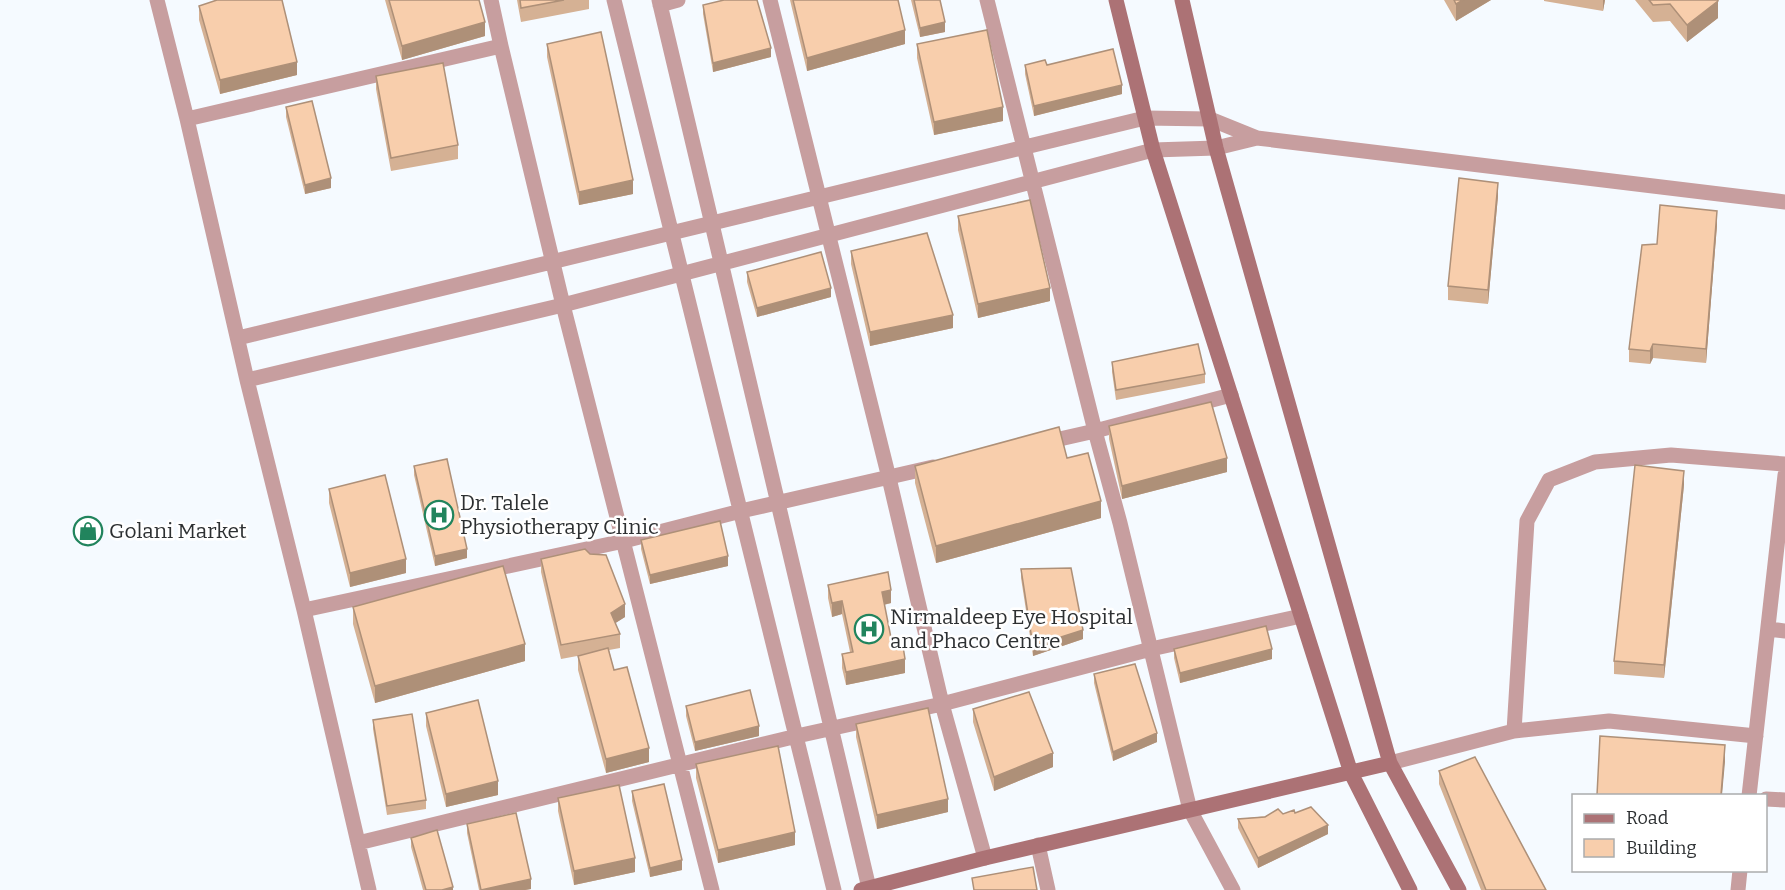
<svg xmlns="http://www.w3.org/2000/svg" width="1785" height="890" font-family="Bitter,serif">
<style>
.lines{fill:none;stroke-linecap:round;stroke-linejoin:round}
.street{stroke:#c79e9f;stroke-width:15}
.secondary{stroke:#ac7275;stroke-width:15}
.wall{fill:#d5b194}
.shaded-wall{fill:#ae9078}
.building{fill:#f8ceac;stroke:#ae9078;stroke-width:1.5}
.labels{text-anchor:middle;dominant-baseline:central;stroke-width:5;stroke-linejoin:round;paint-order:stroke}
.poi-label{font-size:21px;fill:#2d3032;stroke:#fff;text-anchor:start}
</style>
<rect width="100%" height="100%" fill="#f5faff"/>
<g class="lines">
<path class="street" d="M157,0l30,119 60,261 57,230 65,280
M614,0l220,890
M659,0l210,888
M770,0l119,478 53,226 43,154
M987,0l108,431 25,92 70,287 43,80
M660,5l18,-5
M501,46l62,259 149,585
M187,119l314,-73 -10,-46
M1257,138l528,64
M238,338l907,-220 65,1 47,19 -41,10 -63,2 -590,155 -316,75
M1042,443l53,-12 136,-36
M304,610l320,-69 117,-30 192,-44
M1768,629l17,2
M1514,731l13,-210 22,-41 46,-18 76,-7 114,9
M1390,763l124,-32 95,-10 147,15
M1749,796l36,-321
M1766,799l19,1
M358,843l439,-107 145,-32 209,-55 150,-33
M1038,845l10,45
M1738,890l2,-20"/>
<path class="secondary" d="M1116,0l37,150 198,623 59,117
M1182,0l34,148 174,615 69,127
M861,890l124,-32 405,-95"/>
</g>
<path class="wall" d="M385,0h94l6,36 -83,24z
M517,0h72v9l-68,13z
M790,0h108l7,44 -98,27z
M911,0h29l5,32 -25,5z
M1444,0h47l-35,21z
M1544,0h61l-2,11 -59,-10z
M1635,0h83v18l-31,24 -17,-21 -17,1z
M703,5l68,52 -58,15 -10,-58z
M199,6l98,69 -77,19 -21,-74z
M547,44l86,150 -54,11 -32,-148z
M917,44l86,77 -69,14 -17,-77z
M1025,65h22l75,29 -88,22 -9,-42z
M376,76l82,69v14l-67,12 -15,-82z
M286,107l45,81 -26,6 -19,-77z
M1498,196l-10,108 -40,-4v-14z
M958,216l92,85 -72,17 -20,-88z
M1717,225l-11,138 -53,-5 -3,6 -21,-2v-13l28,-105z
M851,251l102,77 -83,18 -19,-82z
M747,272l84,25 -74,20 -10,-35z
M1112,362l93,12v9l-89,17 -4,-28z
M1109,426l118,46 -105,27 -13,-60z
M1067,458l34,60 -165,45 -21,-80v-17z
M414,466l53,92 -32,8 -21,-91z
M1684,485l-20,193 -50,-4v-13z
M329,489l77,84 -56,14 -21,-84z
M641,540l87,26 -78,18 -9,-35z
M541,559l84,58 -10,6 5,11v14l-11,2 5,20 35,92 -43,11 -28,-103v-14l10,-2 -27,5 -20,-87z
M1021,569l62,70 -50,17 -12,-78z
M828,585l63,18 -7,2 8,38 13,30 -59,12 -4,-17v-14l8,-2 -8,-38 -10,3 -4,-19z
M353,607l172,54 -150,42 -22,-79z
M1174,649l98,10 -92,24 -6,-25z
M1094,674l63,68 -44,19 -19,-78z
M686,706l73,30 -64,15 -9,-35z
M973,709l80,58 -59,24 -21,-69z
M426,713l72,82 -52,12 -20,-81z
M373,720l53,80v9l-39,6 -14,-86z
M856,724l92,88 -71,17 -21,-92z
M696,764l99,81 -77,18 -22,-85z
M1439,771l107,119h-65l-42,-106z
M632,791l50,79 -32,7 -18,-76z
M558,798l77,74 -61,13 -16,-74z
M1295,813l33,21 -70,34 -20,-40v-9z
M467,824l64,65 -6,1h-46l-12,-57z
M411,838l42,52h-30l-12,-43z"/>
<path class="shaded-wall" d="M1463,0h28l-35,21v-17z
M1603,0h2l-2,11z
M1718,1v17l-31,24v-17z
M485,22v14l-83,24v-14z
M945,22v10l-25,5v-9z
M905,30v14l-98,27v-13z
M771,48v9l-58,15v-9z
M297,62v13l-77,19v-14z
M1122,85v9l-88,22v-10z
M1003,107v14l-69,14v-13z
M331,178v10l-26,6v-9z
M633,180v14l-54,11v-13z
M1498,183v13l-10,108v-14z
M1717,211v14l-11,138v-14z
M831,288v9l-74,20v-9z
M1050,288v13l-72,17v-14z
M953,315v13l-83,18v-14z
M1653,344v14l-3,6v-13z
M1227,458v14l-105,27v-13z
M1684,471v14l-20,193v-13z
M1101,501v17l-165,45v-17z
M467,549v9l-32,8v-10z
M728,556v10l-78,18v-9z
M406,559v14l-56,14v-14z
M891,590v13l-9,2v-13z
M842,601v13l-10,3v-14z
M625,604v13l-14,9v-13z
M1083,630v9l-50,17v-10z
M525,644v17l-150,42v-17z
M1272,649v10l-92,24v-10z
M905,659v14l-59,12v-13z
M759,726v10l-64,15v-9z
M1157,733v9l-44,19v-9z
M1725,745v17l-3,33h-1z
M649,748v14l-43,11v-14z
M1053,753v14l-59,24v-14z
M498,781v14l-52,12v-13z
M948,799v13l-71,17v-14z
M1328,825v9l-70,34v-10z
M795,832v13l-77,18v-13z
M635,858v14l-61,13v-14z
M682,860v10l-32,7v-9z
M531,879v10l-6,1h-44z
M453,887v3h-11z"/>
<path class="building" d="M217,0h65l15,62 -77,18 -21,-74z
M389,0h90l6,22 -83,24z
M520,0h44l-43,8z
M724,0h33l14,48 -58,15 -10,-58z
M793,0h105l7,30 -98,28z
M914,0h26l5,22 -25,6z
M1454,0h9l-7,4z
M1649,0h69v1l-31,24 -17,-21 -17,1z
M987,30l16,77 -69,15 -17,-78z
M601,32l32,148 -54,12 -32,-148z
M1113,49l9,36 -88,21 -9,-41 20,-5 2,5z
M443,63l15,82 -67,13 -15,-82z
M312,101l19,77 -26,7 -19,-78z
M1459,178l39,5 -10,107 -40,-4z
M1030,200l20,88 -72,16 -20,-88z
M1660,205l57,6 -11,138 -53,-5 -3,7 -21,-2 13,-104 15,-1z
M927,233l26,82 -83,17 -19,-81z
M821,252l10,36 -74,20 -10,-36z
M1198,344l7,30 -89,16 -4,-28z
M1211,402l16,56 -105,28 -13,-60z
M1059,427l8,31 21,-5 13,48 -165,45 -21,-80z
M447,459l20,90 -32,7 -21,-90z
M1635,465l49,6 -20,194 -50,-4z
M385,475l21,84 -56,14 -21,-84z
M720,521l8,35 -78,19 -9,-35z
M585,549l5,5 16,1 19,49 -14,9 9,21 -59,11 -20,-86z
M503,566l22,78 -150,42 -22,-79z
M1071,568l12,62 -50,16 -12,-77z
M888,572l3,18 -9,2 10,51 10,-3 3,19 -59,13 -4,-18 11,-2 -11,-51 -10,2 -4,-18z
M1266,626l6,23 -92,24 -6,-24z
M608,648l6,22 13,-3 22,81 -43,11 -28,-103z
M1135,664l22,69 -44,19 -19,-78z
M750,690l9,36 -64,16 -9,-36z
M1029,692l24,61 -59,24 -21,-68z
M478,700l20,81 -52,13 -20,-81z
M928,708l20,91 -71,16 -21,-91z
M412,714l14,86 -39,6 -14,-86z
M1600,736l125,9 -4,50h-124z
M778,746l17,86 -77,18 -22,-86z
M1475,757l71,133h-60l-47,-119z
M664,784l18,76 -32,8 -18,-77z
M619,785l16,73 -61,13 -16,-73z
M1311,807l17,18 -70,33 -20,-39 27,-2 13,-8 5,5 11,-4 1,3z
M516,813l15,66 -50,11 -14,-66z
M437,830l16,57 -11,3h-16l-15,-52z
M1033,867l4,23h-63l-2,-12z"/>
<defs>
<g id="hospital-ring" transform="scale(1.5)"><circle r="9.5" fill="#fff" stroke="#21845d" stroke-width="1.5"/><path d="M-5-5h3v3.5h4V-5h3V5h-3V1.5h-4V5h-3Z" fill="#21845d"/></g>
<g id="shop-ring" transform="scale(1.5)"><circle r="9.5" fill="#fff" stroke="#21845d" stroke-width="1.5"/><path d="M-5-2.5h2.3a2.7 3.5 0 0 1 5.4 0H5L5.5 6h-11ZM-1.5-2.5h3a1.5 2.3 0 0 0-3 0Z" fill="#21845d"/></g>
</defs>
<g fill-rule="evenodd">
<use href="#hospital-ring" x="439" y="515"/>
<use href="#shop-ring" x="88" y="531"/>
<use href="#hospital-ring" x="869" y="629"/>
</g>
<g class="labels">
<g class="poi-label">
<text x="460" y="503">Dr. Talele<tspan x="460" dy="24">Physiotherapy Clinic</tspan></text>
<text x="109" y="531">Golani Market</text>
<text x="890" y="617">Nirmaldeep Eye Hospital<tspan x="890" dy="24">and Phaco Centre</tspan></text>
</g>
</g>
<rect x="1572" y="794" width="195" height="78" fill="#ffffff" stroke="#abacad" stroke-width="1.5"/>
<rect x="1584" y="814" width="30" height="9" fill="#ac7275" stroke="#abacad" stroke-width="1.5"/>
<text x="1626" y="824" font-size="18" fill="#2d3032">Road</text>
<rect x="1584" y="839" width="30" height="18" fill="#f8ceac" stroke="#abacad" stroke-width="1.5"/>
<text x="1626" y="854" font-size="18" fill="#2d3032">Building</text>
</svg>
